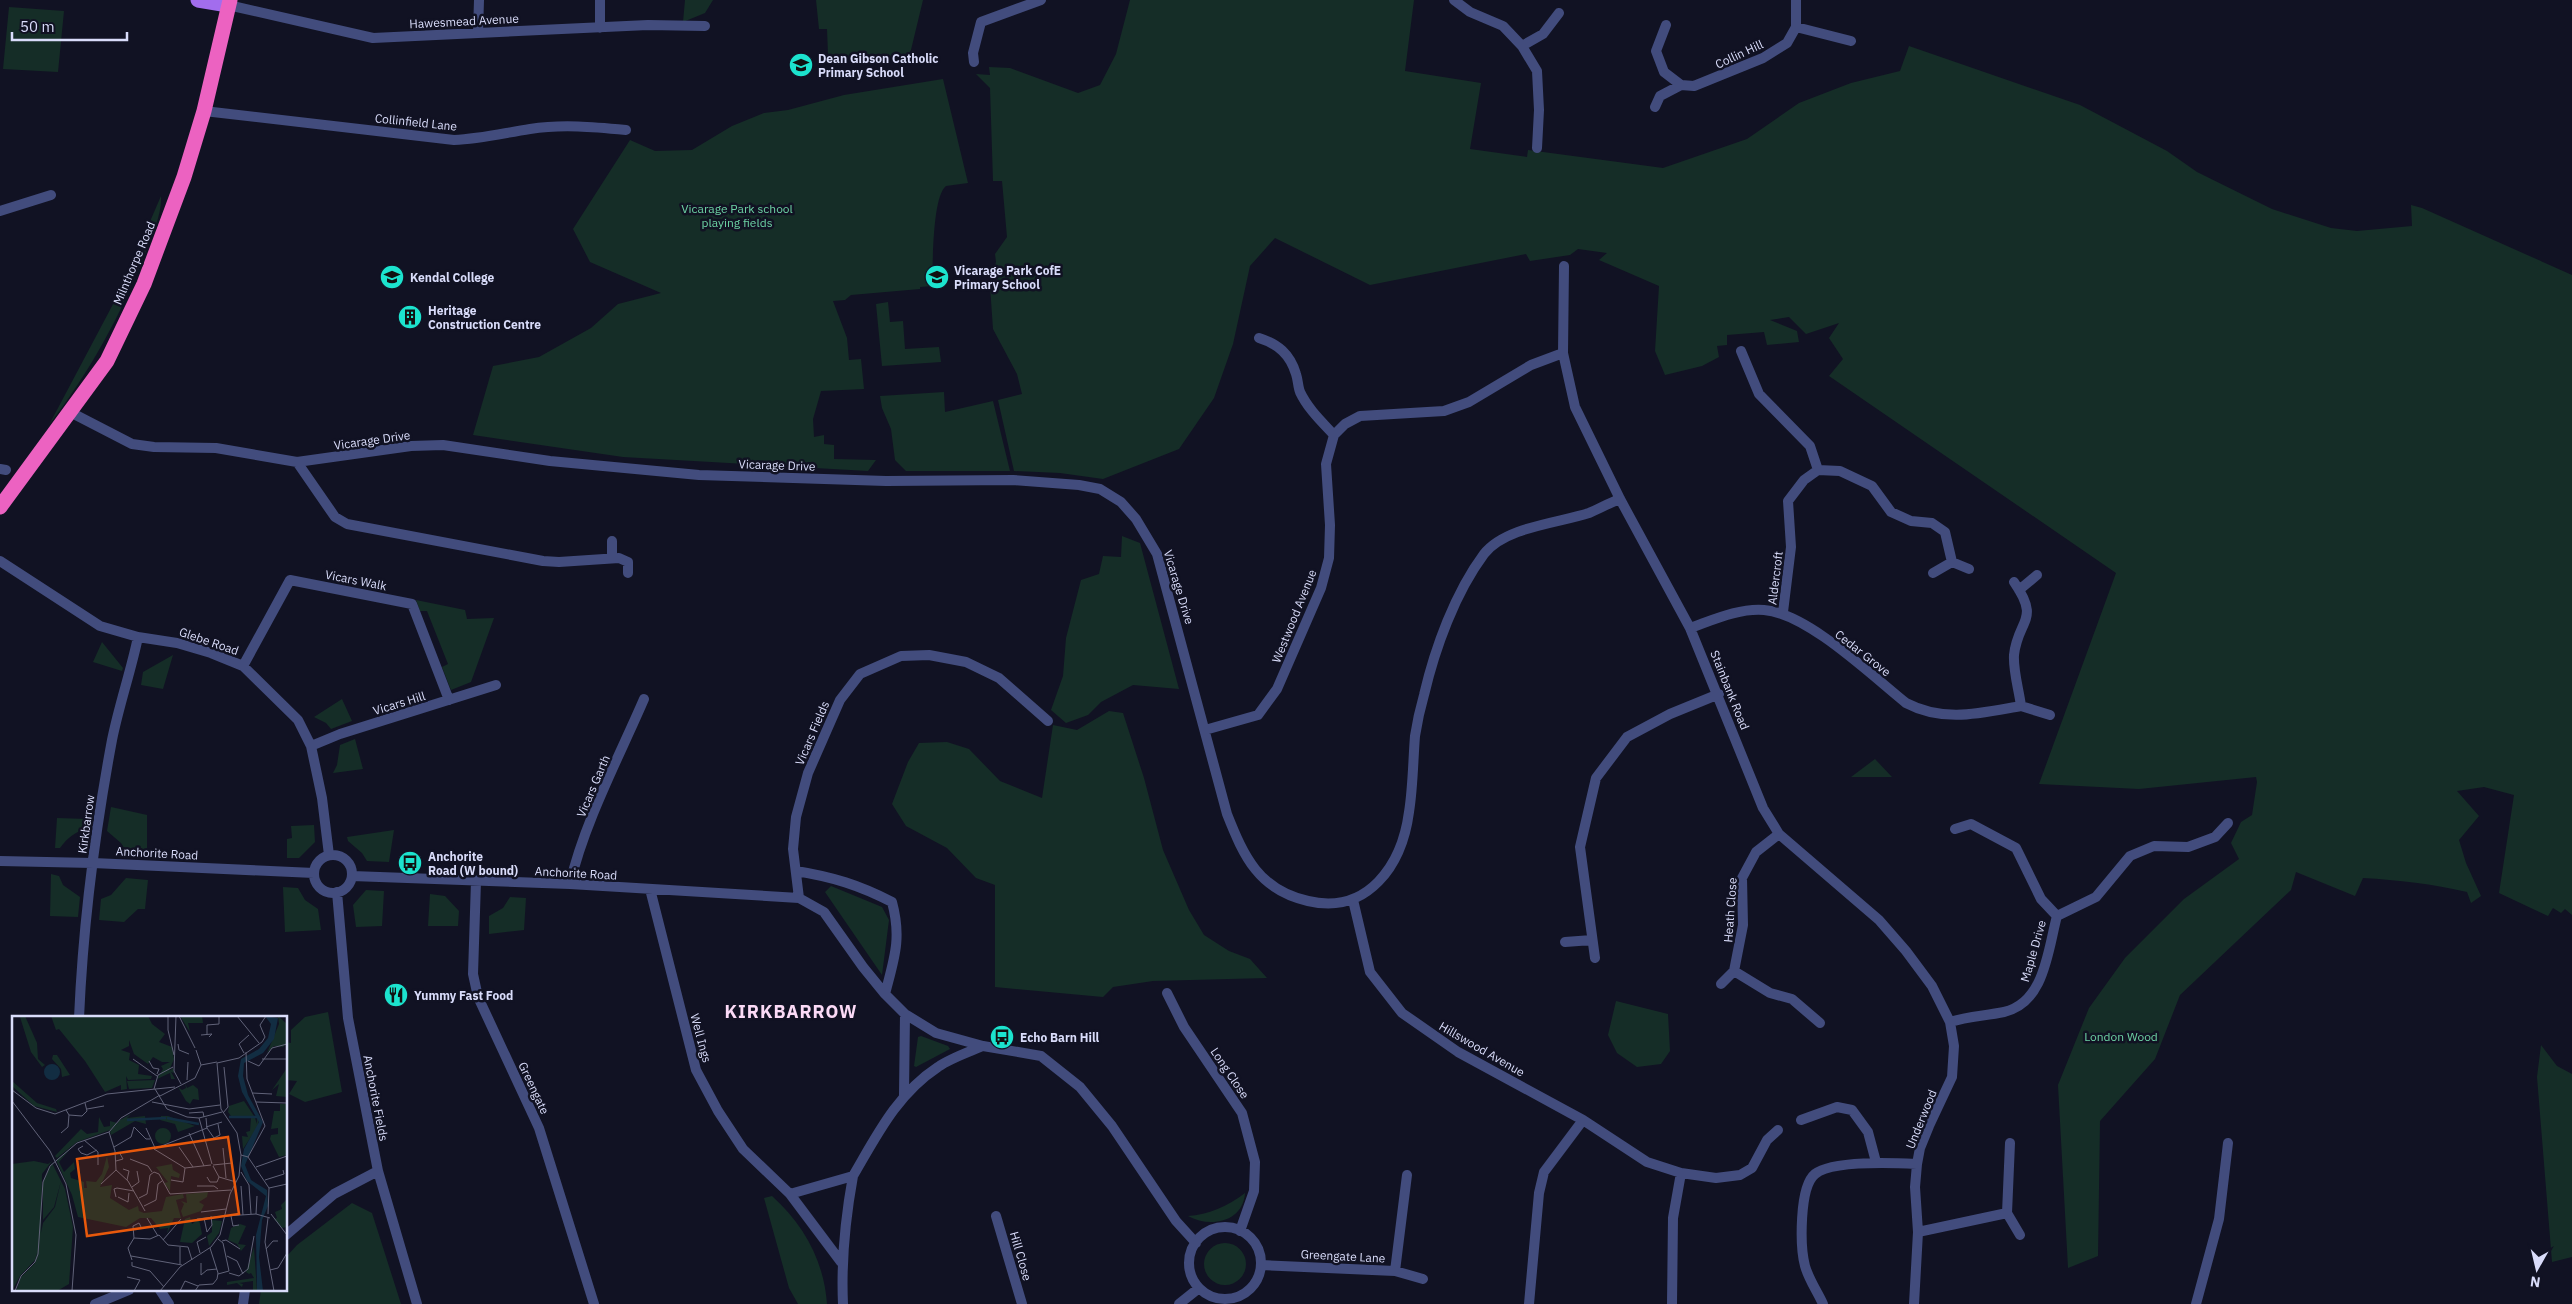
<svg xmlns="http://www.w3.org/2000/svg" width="2572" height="1304" font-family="'IBM Plex Sans',sans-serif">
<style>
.green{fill:#152d27}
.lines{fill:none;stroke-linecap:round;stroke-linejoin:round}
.street{stroke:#424c7d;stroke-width:10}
.primary{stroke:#a26ded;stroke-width:15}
.highway{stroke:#ec62c1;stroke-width:15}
.labels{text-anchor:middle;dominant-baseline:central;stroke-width:5;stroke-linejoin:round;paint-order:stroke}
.street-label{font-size:12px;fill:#d9dcfa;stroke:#111223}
.poi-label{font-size:12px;font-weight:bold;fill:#d9dcfa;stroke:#111223;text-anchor:start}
.park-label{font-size:12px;fill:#6dd2a4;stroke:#111223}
.district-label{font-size:18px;font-weight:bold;letter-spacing:1px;fill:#fbdaf6;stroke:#111223}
.inset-river{fill:none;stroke:#122d42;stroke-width:2.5}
.inset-road{fill:none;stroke:#616379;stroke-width:1}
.view{fill:#e8590c;fill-opacity:0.15;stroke:#e8590c;stroke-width:2.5}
.inset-edge{fill:none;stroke:#d9dcfa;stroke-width:2.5}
</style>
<rect width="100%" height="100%" fill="#111223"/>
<path class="green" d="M685,0h28l-8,13 -22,9z
M816,0h107l-13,54 -90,10v-9l8,-1 -1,-25h-8z
M1130,0h284l-9,71 76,12 -11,66 57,8 1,-7 135,18 84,-29 52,-36 52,-20 49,-12 9,-25 171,59 87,46 30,21 75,37 59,19 26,3 55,-5 -1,-21 11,3 150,67v640l-7,-6 -4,4 -8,-5 -5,8 -49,-23 15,-98 -30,-8 -27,4 22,25 -20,24 7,23 15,33 -10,7 -4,-11c-34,-8 -69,-12 -104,-14l-8,18 -59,-24 -5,18 -111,105 -25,64 -55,62 -2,135 -30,12 -10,-183 31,-77 36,-50 59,-59 55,-40 -8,-16 10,-21 11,-7 5,-33 -1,-5 -117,12 -100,-5 77,-211 -287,-197 14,-17 -14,-21 10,-15 -33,11 -17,-17 -19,3 27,11 2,11 -32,3 -3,-13 -37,3v10l-10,1 2,11 -17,9 -37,9 -10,-24 4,-65 -60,-26 8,-7 -29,-4 -8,6 -40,6 -4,-7 -156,31 -95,-47 -25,28 -17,78 -19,54 -35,51 -76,30 -43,-6 -46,-2 -16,-71 24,-6 -5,-20 -24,-45 -3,-43 6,-24 -1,-8 12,-17 -5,-56h-9l-3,-93 -14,-14 14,1 -1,-8 21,1 68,25 22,-8 16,-31z
M9,7l55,4 -6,61 -55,-3z
M943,79l25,104 -22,3c-14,11 -13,80 -14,100l-12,1v2l-69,6 -6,5 -12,1 14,37 2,22 12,-1 3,30 -43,2 -8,28 1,18 10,-2v9l10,1v14l42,1 -8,11 -245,-14 -150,-22 20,-69 46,-9 52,-29 27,-24 43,-11 -71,-31 -17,-33 57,-89 25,11 37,-1 40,-24 32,-13 24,-3 56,-15z
M161,196c1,18 -8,37 -15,55 -25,64 -55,119 -97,174l71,-134z
M888,302l2,20 13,-1 2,28 34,-2 2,15 -59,4 -6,-62z
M944,392l1,20 48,-11 17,70h-104l-11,-11 -4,-31 -9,-21 -2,-12z
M1122,536l18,7 39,146 -46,-4 -32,17 -13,13 -22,8 -15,-13 12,-34 3,-38 15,-58 18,-6 4,-18 18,1z
M416,600l49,10 2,9 27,-1 -23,64 -20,8 -9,-23 6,-3 -21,-53h-7z
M102,642l21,26 -1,3 -29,-9z
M173,655l-10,34 -22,-4 2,-13z
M342,699l10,22 -21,8 -5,-6 -12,-6z
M1109,711l14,2 21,65 19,72 26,60 15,25 25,16 21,8 17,19 -114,3 -40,6 -10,10 -108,-10v-102l-19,-7 -29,-30 -41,-22 -14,-22 16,-42 11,-19 28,-1 22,7 31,32 42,17 11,-73 24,5z
M355,739l8,30 -30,4 4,-8 3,-20z
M1875,759l17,18h-41z
M111,807l36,8v37l-21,-1 -5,-8 -14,-12z
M57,818l30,1 1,9c-13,4 -20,9 -28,20h-5z
M314,825l1,17 -16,16h-12v-19l5,-1 -1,-12z
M394,830l-5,32 -22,-1 -5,-8 -14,-12 -1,-4z
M51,874l8,2 4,9 17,12 -2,20 -28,-1z
M126,878l22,2 -3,29h-7l-14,13 -25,-2 2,-21 10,-4z
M831,886l51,21 7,13 -7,55 -57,-83z
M283,887l15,1 7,12 13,9 3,21 -36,2z
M366,890l18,1 -2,35 -26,1 -3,-22z
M430,894l15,2 14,15 -1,15h-30z
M510,897l16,1 -2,32 -35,4v-18l14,-8z
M1616,1001l52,13 2,37 -9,13 -24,3 -20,-14 -9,-18z
M328,1012l14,80 -37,10 -16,-8 8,-13 -11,-1v-38l5,1v-13l14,-13z
M921,1036l27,10 2,3 -34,18 -2,-1 4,-29z
M2541,1045l16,21 15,8v183l-20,5 -15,-185z
M1245,1193c-2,30 -36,35 -57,23 20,-1 40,-10 57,-23z
M772,1196c32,29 52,65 55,108h-29l-9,-16 -25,-90z
M352,1203l20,10 29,91h-142l2,-14h25v-33l11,-12z
M1204 1264a21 21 0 1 1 42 0a21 21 0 1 1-42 0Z"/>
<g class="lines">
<path class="street" d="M600,0v28
M1454,0l16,12 33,14 19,20 15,25 2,39 -2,38
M228,5l145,33 275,-13 57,1
M1666,25l-10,26 8,21 17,13 13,1 69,-28 24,-15 9,-16v-27
M1796,27l55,14
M478,32l1,-32
M1522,46l21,-12 16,-21
M974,62l-1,-9 8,-31 60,-22
M1655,107l5,-11 21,-11
M204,111l250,29c26,-1 50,-7 76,-11 32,-5 64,-2 96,1
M0,211l51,-16
M1564,266l-1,87 12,54 45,92 70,129 73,180 16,26 100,86 27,31 26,35 18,36 4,24 -2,31 -23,49 -9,22 -3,16 -2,23 3,45 -4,72
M1259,338c19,6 31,16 37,36 2,6 2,13 4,18 8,17 22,30 34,43
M1741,351l18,43 51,52 8,24
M70,412l62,32 22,3 62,1 81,14 114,-16 32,-1 107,16 149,14 187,6 127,-1 66,5 21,4 21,13 15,17 21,35 70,260c17,43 32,76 81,87 60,14 94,-36 101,-89 4,-25 4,-51 6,-76 2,-13 5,-27 9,-41 11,-47 31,-102 60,-141 21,-27 74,-31 105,-41 10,-4 20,-10 31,-14
M297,462l38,55 12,7 196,37 16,1 60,-4 9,4v11
M0,469l6,1
M612,558v-17
M0,561l100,65 38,11 39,6 34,10 32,13 55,54 13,26 11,52 7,57
M1933,573l19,-11
M2019,590l18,-15
M1783,612l8,-65 -3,-46 16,-21 14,-10 22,1 32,15 19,26 20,9 21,2 13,9 7,30 17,7
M1690,628c23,-8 49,-20 74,-18 43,3 107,65 142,93 38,20 75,10 115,3 -2,-16 -8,-35 -7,-51 4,-36 27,-34 0,-73
M243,666l47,-86 122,24 37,96
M2021,706l29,9
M1205,730l53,-15 19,-26 44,-101 8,-30 1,-33 -4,-61 8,-29 11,-11 15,-8 84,-5 25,-9 62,-37 32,-12
M311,746l29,-12 156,-49
M1955,829l16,-5 45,24 25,51 16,17
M1779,834l-23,18 -14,26 1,47 -9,46 36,22 22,6 28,24
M314 874a19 19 0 1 1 38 0a19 19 0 1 1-38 0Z
M0,861l93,2 221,10
M796,871c37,6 63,14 96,31 10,37 2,57 -7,92
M352,876l218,8 229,14 25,14 39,55 22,27 20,20 31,19 47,13 58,10 39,31 32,39 64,95 20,22
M476,881l-3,93 5,23 61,131 55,176
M570,884c14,-61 49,-127 74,-185
M650,889l46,181 22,41 25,38 47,45 51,68
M337,892l11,126 30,153 39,133
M799,898l-6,-49 3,-32 12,-44 32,-73 20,-26 41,-18 28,-1 37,7 33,16 49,43
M1353,900l17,72 32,41 56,39 125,68 64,42 34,11 35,5 24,-3 12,-7 15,-28 11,-10
M1565,942l27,-2
M1595,958l-15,-111 16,-69 31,-41 43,-23 49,-20
M1721,984l13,-13
M1167,993l17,34 58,86 13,49 -1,29 -14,40
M79,1018c4,-93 16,-187 33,-278 7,-35 19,-69 26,-103
M1950,1022c18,-6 35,-6 54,-10 41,-9 44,-63 53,-96l39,-19 34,-41 24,-10 34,1 27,-10 13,-14
M904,1095l1,-81
M1801,1120l36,-13 15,3 16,22 8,30
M2010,1143l-3,70 13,22
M853,1176c24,-41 44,-82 85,-109 13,-9 31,-15 45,-21
M790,1194l63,-18c-8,44 -12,84 -10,128
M996,1216l26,88
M1189 1263a36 36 0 1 1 72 0a36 36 0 1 1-72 0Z
M1918,1232l89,-19
M286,1235l48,-41 44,-23
M1261,1265l134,6 28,8
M1395,1271l12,-96
M160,1290l9,14
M95,1304l34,-14
M243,1304l2,-14
M1179,1304l20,-16
M1529,1304l10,-111 5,-21 39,-52
M1672,1304l1,-86 8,-45
M1823,1304c-6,-13 -14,-24 -18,-38 -5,-19 -6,-79 10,-92 17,-14 80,-11 102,-10
M2196,1304l23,-85 9,-76"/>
<path class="primary" d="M198,0l30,5"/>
<path class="highway" d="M0,507l107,-146 37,-77 40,-107 20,-66 26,-111"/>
</g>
<defs>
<g id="school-disc" transform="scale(1.25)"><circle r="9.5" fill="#1ce3ce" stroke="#111223"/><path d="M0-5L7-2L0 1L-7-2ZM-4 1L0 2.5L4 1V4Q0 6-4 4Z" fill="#111"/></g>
<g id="university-disc" transform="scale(1.25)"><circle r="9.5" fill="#1ce3ce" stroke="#111223"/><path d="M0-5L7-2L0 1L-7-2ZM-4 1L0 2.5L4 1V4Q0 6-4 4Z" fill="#111"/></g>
<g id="building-disc" transform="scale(1.25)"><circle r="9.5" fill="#1ce3ce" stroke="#111223"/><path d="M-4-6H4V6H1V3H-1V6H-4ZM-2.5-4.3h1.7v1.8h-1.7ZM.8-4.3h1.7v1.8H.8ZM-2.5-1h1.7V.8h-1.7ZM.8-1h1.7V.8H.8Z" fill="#111"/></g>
<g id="bus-disc" transform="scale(1.25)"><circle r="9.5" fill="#1ce3ce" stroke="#111223"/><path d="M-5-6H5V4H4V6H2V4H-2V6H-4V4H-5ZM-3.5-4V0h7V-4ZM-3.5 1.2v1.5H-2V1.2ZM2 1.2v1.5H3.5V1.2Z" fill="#111"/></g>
<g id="restaurant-disc" transform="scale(1.25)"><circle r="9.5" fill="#1ce3ce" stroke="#111223"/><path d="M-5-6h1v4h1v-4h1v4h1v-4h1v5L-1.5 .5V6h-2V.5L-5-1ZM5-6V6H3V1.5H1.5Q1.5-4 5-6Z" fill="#111"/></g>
</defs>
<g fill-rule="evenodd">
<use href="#school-disc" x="801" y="65"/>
<use href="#university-disc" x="392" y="277"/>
<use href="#school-disc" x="937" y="277"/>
<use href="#building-disc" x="410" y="317"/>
<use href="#bus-disc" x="410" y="863"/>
<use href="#restaurant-disc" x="396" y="995"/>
<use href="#bus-disc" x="1002" y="1037"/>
</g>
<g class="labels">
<g class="street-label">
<text transform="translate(464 21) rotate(-3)">Hawesmead Avenue</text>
<text transform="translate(1739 54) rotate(-25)">Collin Hill</text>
<text transform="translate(416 122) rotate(6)">Collinfield Lane</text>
<text transform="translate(134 263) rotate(-67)">Milnthorpe Road</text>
<text transform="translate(372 440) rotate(-8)">Vicarage Drive</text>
<text transform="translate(777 465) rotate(2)">Vicarage Drive</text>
<text transform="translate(1775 578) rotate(-83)">Aldercroft</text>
<text transform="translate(356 580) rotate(11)">Vicars Walk</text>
<text transform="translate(1179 587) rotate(73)">Vicarage Drive</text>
<text transform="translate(1294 616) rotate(-68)">Westwood Avenue</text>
<text transform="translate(209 641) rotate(19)">Glebe Road</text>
<text transform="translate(1863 653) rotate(38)">Cedar Grove</text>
<text transform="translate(1730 690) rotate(68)">Stainbank Road</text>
<text transform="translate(399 703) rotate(-17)">Vicars Hill</text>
<text transform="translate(812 733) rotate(-67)">Vicars Fields</text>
<text transform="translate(593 786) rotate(-67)">Vicars Garth</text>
<text transform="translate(86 824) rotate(-82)">Kirkbarrow</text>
<text transform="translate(157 853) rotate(3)">Anchorite Road</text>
<text transform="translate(576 873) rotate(3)">Anchorite Road</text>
<text transform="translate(1730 910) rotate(-86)">Heath Close</text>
<text transform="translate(2033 951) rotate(-74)">Maple Drive</text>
<text transform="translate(701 1038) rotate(75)">Well Ings</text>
<text transform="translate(1482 1049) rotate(30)">Hillswood Avenue</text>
<text transform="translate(1230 1073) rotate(56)">Long Close</text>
<text transform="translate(534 1088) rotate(65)">Greengate</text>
<text transform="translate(376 1098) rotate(79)">Anchorite Fields</text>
<text transform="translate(1921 1119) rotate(-68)">Underwood</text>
<text transform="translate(1021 1256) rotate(74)">Hill Close</text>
<text transform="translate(1343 1256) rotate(3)">Greengate Lane</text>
</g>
<g class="poi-label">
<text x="818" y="58">Dean Gibson Catholic<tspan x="818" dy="14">Primary School</tspan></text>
<text x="954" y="270">Vicarage Park CofE<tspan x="954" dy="14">Primary School</tspan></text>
<text x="410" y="277">Kendal College</text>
<text x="428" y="310">Heritage<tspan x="428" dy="14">Construction Centre</tspan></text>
<text x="428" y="856">Anchorite<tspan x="428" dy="14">Road (W bound)</tspan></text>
<text x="414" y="995">Yummy Fast Food</text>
<text x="1020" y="1037">Echo Barn Hill</text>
</g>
<g class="park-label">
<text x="737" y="208">Vicarage Park school<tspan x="737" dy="14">playing fields</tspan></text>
<text x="2121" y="1036">London Wood</text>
</g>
<g class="district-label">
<text x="791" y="1011">KIRKBARROW</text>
</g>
</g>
<g transform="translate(12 1016)">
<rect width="275" height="275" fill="#111223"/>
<path d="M13,0l12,27 1,16 7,6 -3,2 -11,-15 -11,-35zM39,0h97l4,8 13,10 -6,8 13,5 2,12 -5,12 4,-3 1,5 -3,-1 4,7h-4l-1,-6 -13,6 6,-10 -2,-3 9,-4h-8l-9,-5 -5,7 -14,-10 -5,-14v6l-8,4 9,3 -1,7 10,5 -1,9 14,2 -1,3 -23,1 -2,-4 1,13 -6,1v-5l-16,7 -20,-31 -26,-32 -3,1zM168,0h22l1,7h-15l2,9zM266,0l9,8v19l-4,4 -9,-1 -7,7 12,-29zM41,39h4l13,20 -8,2 -1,-8 -9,-10zM275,52v29l-11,-1 3,-12 -7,6zM143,64l-3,8 -23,1 -2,-8zM0,65l25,22 19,6 1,3 -23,-6 -22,-20zM173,67l2,5 6,-3 5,4 1,11 -6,-1 -3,5 -4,-3 -8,-14 4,3 4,-2zM232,85l10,15h-23l-3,-4 1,-6zM268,88h7v51l-8,2 -9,-18 1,-4 7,-1v-6l-7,1 3,-18h6zM119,98l-4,4 18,-2 1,8 -11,-3 -24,14 -1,-4 10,-11zM149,100h7l27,10 -17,6 -3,-8 -15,-4zM87,101l5,10 6,-1v-5l7,2 -7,7 -33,12 -20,16 -2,-2 26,-27 6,5 11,-2zM245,101l2,3 -2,8 -14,21 -1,-13 6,1 -2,-5 4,-1 1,-13h4l2,6zM143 120a8 8 0 1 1 16 0a8 8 0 1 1-16 0ZM59,132l-12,14 5,10 10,-10 1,7 -5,4 1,5 13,4v6h3l-1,-7 10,1 6,-8 5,-18 2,11 -9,20 12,-2 -2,13 19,12 9,-4 1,5 5,2 18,-2 4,-14 17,-3 1,4 -8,2 5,18h-7l-7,16 1,-6 -8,1 -9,-11h-11l-14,9 -48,-10 -6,-22 -16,-35zM22,145l14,3 4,-3 -10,13 -1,64 -6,22 -15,16 -8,15v-127zM40,147l13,26 8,38 -4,57 -12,7h-41l5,-14 14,-14 8,-40 12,-16 6,-26 -7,26 -11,13v-39zM160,148l1,6 7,4 -1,4 -8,-2 -1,15 -6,-8 4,-1 -12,-15zM196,176l-1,5 -8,5 5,3 -3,6 -18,6 -2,-6 3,-7 -3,-3 6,2 -1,-9zM275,183v28l-5,1 -8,-9 3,-1 -2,-6 7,-3 -1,-4zM178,201l2,7 7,-5 3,15 -10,9 -12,-1 5,-23zM200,204l10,1 -3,12 -10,13 -2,-10 5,-4zM228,208l6,2 -8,18 8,1 -5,6 -4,-7 -9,-4 3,-12zM242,231l3,44h-4v-10l-14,2 4,1 -1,3 -5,-4 -10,2v-3l27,-4 -3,-5 -2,1 -3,-2z" fill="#152d27"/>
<path d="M253,0l13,2 -4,21 -11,14 -19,10 -1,13 5,19 15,27 -18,43 6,15 16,10 1,16 -6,14 -3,37 4,34h-6l-1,-56 10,-39 -19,-15 -6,-15 3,-17 15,-27 -17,-30 -4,-16 3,-17 18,-10 9,-11 3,-14zM32 56a8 8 0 1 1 16 0a8 8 0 1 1-16 0Z" fill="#122d42"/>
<path class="inset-river" d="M217,101h28M155,102l32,6M115,104l39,-2"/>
<path class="inset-road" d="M156,0v14l6,25M164,0l-2,55 7,13M167,0l16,32M225,0l22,27M250,14l-2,-5 6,-9M195,18v-9l12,-1v-8M189,19l11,-1 -3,3M166,28l1,6 10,4M184,34l5,15M232,37l-5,-9 10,-9M121,43l24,17M250,43h25M137,45l4,7 6,1 -2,5M236,45l11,5 13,-18 15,-4M189,49l16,-3M175,64l1,-18M142,73l4,-14 15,-8M143,73l12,20 20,8 12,1 23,-6M0,74l24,18 19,6 52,-20 68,-7M240,77l20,1M148,80l35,-18 6,-13M0,85l38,50 16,33 10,51 -4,56M140,86l37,7 31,-4M244,86l31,1M75,93l17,-3M54,94l3,5 13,1 5,-5 -2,-8M177,97l14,-1 1,5M211,97l5,-6 -4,-40M187,102l13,46M194,102l1,10 7,10M194,111l16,-5M134,112l9,20M97,116l6,19 1,19 12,11 17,30M49,117l7,-6 1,-12M177,117l15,33M202,122l6,-3 -2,-11M72,124l14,12v13M71,130l-5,3 3,4 6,2 10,-5M102,131l17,-10 3,-10 12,12h4M167,131l14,20M211,132l3,30M229,139l7,2 17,-31 -18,-47 -1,-27M236,141l21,31 -1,26M118,143l18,7 4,6M104,145l7,-2 -4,-7M201,149l19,-2M201,150l6,11 17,5M244,151l31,-11M173,152l-31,-19 53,-21M173,152l26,-3M111,153l6,2 -2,9M229,156l8,13 2,29M195,161l3,5h7l2,-5M159,164l12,2 2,-14M253,164l19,-6 -1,-4M89,168l15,-14M185,170h17l4,3M229,170l2,29M120,171l7,-5 -2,-11M257,172l18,-4M104,181l-2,-8 3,-1 17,3M106,181l10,5 1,-9M127,182l8,-4 3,-19 4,-3 5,2 11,20 61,-4M132,190l12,-6 2,-16 4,-3M189,196l25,-3M244,198l1,-18M259,198l16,21M214,200l30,-2 14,4M219,200l2,10 6,-1M135,202l11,18M192,202l3,14 5,-7 -1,-9M256,202l-3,24 9,49M185,203l27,-3M122,222l-1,-12 6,-3 2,4M151,224l18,-21M210,225l4,-1 14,9M168,231v17M254,233l7,-8h5M188,237l-3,-11 9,-5M119,240l51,9M215,240l10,5 6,13M120,244l-4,-12 6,-10 16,1 9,-4 9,10 20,2 4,13M120,246v4l18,5 14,16M189,247v12l6,-5 10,-1M258,254l8,-2 9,-15M217,257l10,3 9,-7 6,-33M206,258l11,-3 -6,-28 -5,-4M115,261l13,3 -6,11M3,275l6,-15 14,-14 3,-8 5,-72 7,-16 27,-23 32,-11 12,-14 39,-23M148,275l20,-24 31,-20 9,-12 10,-41 9,-18 2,-21 -4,-22 -16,-24 -4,-46 22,-5 23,-16 3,-5 -3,-7M168,275l5,-10 13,5M183,275l4,-6 14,-1 4,-5 1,-6 -8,-25"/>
<path class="view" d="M216,121l11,77 -152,22 -10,-77z"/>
<rect width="275" height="275" class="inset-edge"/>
</g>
<g transform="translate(2537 1269) rotate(188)" stroke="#111223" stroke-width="4" paint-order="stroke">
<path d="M0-4L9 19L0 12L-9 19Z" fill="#d9dcfa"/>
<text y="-8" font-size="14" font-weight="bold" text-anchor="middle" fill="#d9dcfa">N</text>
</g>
<path d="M12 32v8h115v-8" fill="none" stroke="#d9dcfa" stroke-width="2.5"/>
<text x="20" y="32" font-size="15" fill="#d9dcfa" stroke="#111223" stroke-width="4" paint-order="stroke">50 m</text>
</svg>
